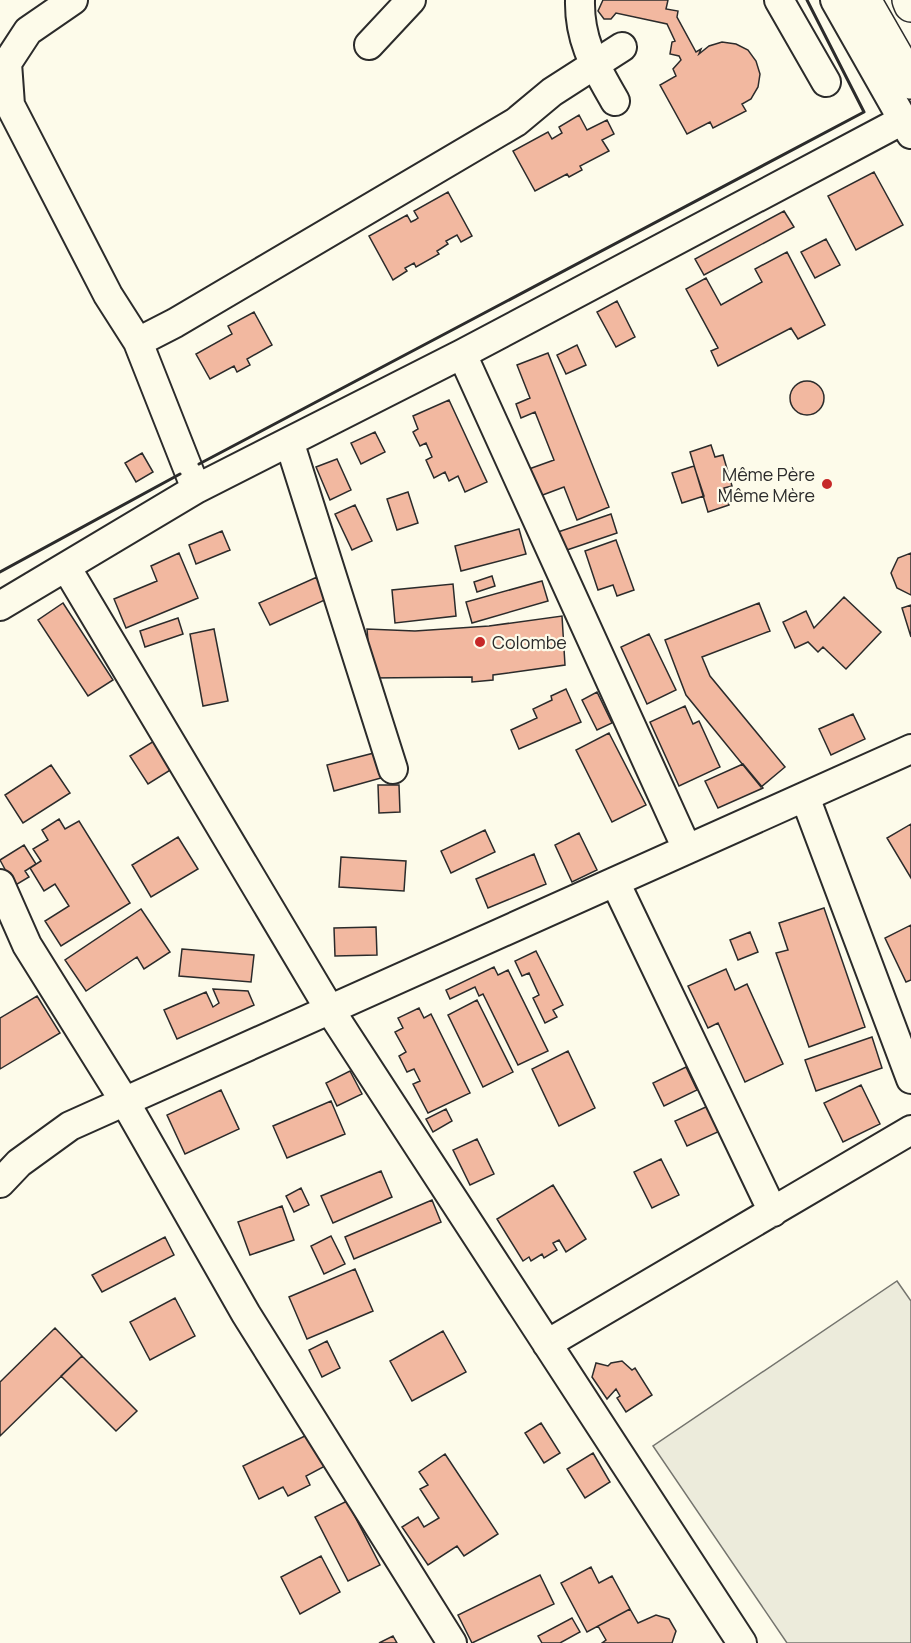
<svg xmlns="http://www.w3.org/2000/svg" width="911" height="1643" font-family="Manrope,sans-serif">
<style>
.green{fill:#ecebdb;stroke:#74746e;stroke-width:1.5}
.building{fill:#f2b8a0;stroke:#2b2b2b;stroke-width:1.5}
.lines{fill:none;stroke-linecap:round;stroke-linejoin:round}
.minor-casing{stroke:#2b2b2b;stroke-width:32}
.highway-casing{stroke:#2b2b2b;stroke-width:36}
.minor{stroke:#fdfbea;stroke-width:28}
.highway{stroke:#fdfbea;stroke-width:33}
.wall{stroke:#2b2b2b;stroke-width:3}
.poi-dot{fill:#c62828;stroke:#fdfbea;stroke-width:2}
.labels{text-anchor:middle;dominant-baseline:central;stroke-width:4.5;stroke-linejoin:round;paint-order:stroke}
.poi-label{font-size:18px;fill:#2b2b2b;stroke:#fdfbea;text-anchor:end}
</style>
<rect width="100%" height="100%" fill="#fdfbea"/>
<path class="green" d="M897,1281l14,20v342h-124l-134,-197z"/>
<path class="building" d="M603,0h65l-2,9 12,2 -1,6 19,35 5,-3 -2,5 10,-8 13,-4 14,2 12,6 8,11 4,13 -2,13 -7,12 -9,5 4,7 -33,17 -3,-6 -23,12 -27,-49 16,-9 -3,-7 8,-9 -2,-4 -9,-2 2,-12 3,-1 -8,-17 -51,-11 -5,6h-7l-6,-8z
M579,115l8,15 20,-10 7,14 -12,6 7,11 -29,15 2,4 -13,7 -2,-3 -32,17 -22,-40 35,-19 4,7 10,-6 -3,-6z
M874,172l29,53 -47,25 -28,-54z
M448,192l24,44 -11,6 -4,-7 -11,6 2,3 -11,7 2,3 -23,13 -2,-4 -9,5 2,3 -14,9 -24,-44 38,-21 4,7 4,-2 3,-2 -4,-7z
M784,211l10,16 -90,48 -9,-16z
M826,239l14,26 -25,13 -14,-26z
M787,252l38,73 -27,14 -7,-11 -73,38 -7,-15 7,-3 -32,-59 20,-11 15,27 41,-23 -7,-13z
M617,301l18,36 -19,10 -19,-35z
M254,312l18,33 -25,14 3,6 -13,7 -3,-6 -24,13 -14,-25 36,-20 -4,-8z
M577,345l9,20 -20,9 -9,-19z
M548,353l61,154 -32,13 -13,-33 -24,9 -11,-27 25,-9 -19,-48 -14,6 -5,-14 14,-6 -13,-33z
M790 398a17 17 0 1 1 34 0a17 17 0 1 1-34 0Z
M449,400l38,82 -22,10 -7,-16 -9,5 -4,-9 -11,6 -8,-18 6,-3 -6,-14 -6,3 -7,-14 5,-3 -5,-13z
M375,432l10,20 -24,12 -10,-21z
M711,445l4,12 8,-2 9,31 -8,2 5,17 -21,7 -18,-60z
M142,453l11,19 -17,10 -11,-19z
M337,459l14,31 -21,10 -14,-33z
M694,466l10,30 -22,7 -10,-30z
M408,492l10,31 -21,7 -10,-31z
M355,505l17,36 -20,9 -17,-36z
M611,514l6,19 -53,18 -6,-19z
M519,529l7,25 -65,17 -6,-25z
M222,531l8,19 -34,14 -7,-19z
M616,540l18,50 -17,6 -4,-11 -15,5 -13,-39z
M179,553l19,45 -72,30 -12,-29 43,-18 -6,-15z
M911,553v42l-14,-7 -6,-15 7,-15z
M492,576l3,10 -18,6 -3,-10z
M317,577l10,22 -57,26 -11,-22z
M542,581l6,20 -76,22 -6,-21z
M453,584l3,32 -61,7 -3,-33z
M844,597l37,35 -35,37 -23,-22 -5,5 -10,-10 -13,6 -12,-26 23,-11 8,17z
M63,603l50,77 -25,16 -50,-76z
M759,603l11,28 -68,26 8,19 75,91 -24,20 -75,-92 -21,-55z
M911,605v32l-9,-29z
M562,616l3,49 -72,10v5l-21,2v-5l-101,1 -4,-49 48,2 74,-5z
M178,618l5,16 -38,13 -5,-16z
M214,629l14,72 -25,5 -13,-72z
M649,634l27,56 -29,14 -26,-57z
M566,689l15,33 -62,27 -8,-19 26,-12 -4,-9 19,-9 -1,-4z
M597,692l15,31 -15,7 -15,-30z
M685,706l8,18 6,-3 21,46 -41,19 -29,-64z
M853,714l12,25 -34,16 -12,-26z
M609,733l37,72 -34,17 -36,-72z
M154,741l18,28 -24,15 -18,-28z
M374,753l7,25 -47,13 -7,-26z
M743,764l20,24 -45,20 -13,-27z
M51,765l19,28 -47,30 -18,-28z
M378,785h21l1,27 -21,1z
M59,819l6,10 14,-8 51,82 -69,43 -16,-25 24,-15 -14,-22 -11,7 -14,-23 11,-7 -8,-12 15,-9 -6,-10z
M911,824v54l-24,-40z
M485,830l10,22 -44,21 -10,-22z
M579,833l18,37 -25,12 -17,-37z
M178,837l20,32 -47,28 -19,-32z
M24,845l12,19 -11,7 4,6 -15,9 -14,-26z
M534,854l12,30 -58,24 -12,-29z
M341,857l65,4 -2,30 -65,-4z
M824,908l41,119 -56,20 -33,-94 12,-3 -9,-27z
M141,909l29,43 -26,17 -7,-12 -51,34 -21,-31z
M911,925v55l-5,2 -21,-44z
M376,927l1,28 -42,1 -1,-28z
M750,932l8,20 -20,8 -8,-20z
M182,949l72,6 -3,27 -72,-6z
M536,951l27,54 -10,5 4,7 -12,6 -12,-25 6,-3 -10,-22 -7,3 -7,-15z
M494,967l4,8 10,-5 40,81 -30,14 -35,-71 -4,2 -4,-9 -25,12 -4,-9z
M726,969l9,21 12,-6 36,80 -38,18 -27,-59 -10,5 -20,-42z
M213,989l35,2 6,14 -77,34 -13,-29 42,-18 7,15 6,-4z
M37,996l23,37 -60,36v-51z
M477,1000l36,72 -30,15 -35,-72z
M419,1008l5,10 7,-4 39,79 -42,20 -15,-29 7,-3 -6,-12 -7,3 -8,-16 7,-4 -11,-20 8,-4 -5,-10z
M872,1037l10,31 -66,23 -11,-31z
M568,1051l27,57 -36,18 -27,-57z
M686,1067l11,23 -33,16 -11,-23z
M350,1071l12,23 -25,12 -11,-23z
M861,1085l19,39 -37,18 -19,-39z
M221,1090l18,39 -54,25 -18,-39z
M331,1101l14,33 -58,24 -14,-32z
M708,1106l12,25 -33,15 -12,-25z
M446,1109l6,12 -19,11 -7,-13z
M477,1139l17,35 -24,11 -17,-35z
M661,1159l18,36 -27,13 -18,-36z
M381,1171l11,26 -59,26 -12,-27z
M553,1185l33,54 -20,13 -7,-12 -6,3 4,7 -13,8 -2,-4 -11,7 -2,-4 -6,4 -26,-42z
M301,1188l8,17 -15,7 -8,-16z
M432,1200l9,22 -87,37 -9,-22z
M282,1206l12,34 -44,15 -12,-33z
M331,1236l14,28 -21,10 -13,-28z
M165,1237l9,18 -72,37 -10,-17z
M355,1269l18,42 -66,28 -18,-42z
M175,1298l20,38 -45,24 -20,-38z
M55,1328l27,28 -82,80v-54z
M443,1331l23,41 -54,29 -22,-40z
M327,1341l13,27 -18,9 -13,-27z
M82,1356l55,55 -21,20 -55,-55z
M622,1361l10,9 3,-2 17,27 -26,17 -9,-14 3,-2 -4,-7 -9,10 -15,-22 4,-14 12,3 3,-3z
M541,1423l19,30 -16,10 -19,-30z
M311,1433l16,32 -21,11 4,9 -22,11 -5,-9 -24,12 -16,-33z
M593,1453l17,29 -25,16 -18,-29z
M445,1454l53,80 -34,22 -7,-10 -29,19 -26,-38 16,-10 6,10 15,-9 -19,-29 8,-4 -9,-13z
M347,1501l33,64 -32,16 -33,-64z
M321,1556l19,36 -40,22 -19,-37z
M591,1567l8,16 13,-7 18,33 -43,23 -26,-49z
M540,1575l14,29 -82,39 -14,-28z
M630,1609l8,14 18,-8 13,4 7,12 -4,12h-70l4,-3 -8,-14z
M572,1618l8,14 -20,11h-18l-4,-7z
M393,1636l4,7h-18z"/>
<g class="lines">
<g class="minor-casing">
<path id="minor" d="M73,0l-45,31 -21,32 3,42 98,190 30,47 58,147
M580,0c-1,41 15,66 35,101
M779,0l47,82
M835,0l76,134
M369,45l42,-45
M138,342l37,-19 341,-201 36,-30 70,-45
M462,354l225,495
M290,444l103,325
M66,567l264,443 412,633
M0,606l196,-117 266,-135 441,-234
M805,797l106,282
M615,882l158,330
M0,884l27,61 98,157 121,212 206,329
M0,1183l19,-20 51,-37 841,-377
M547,1344l364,-214"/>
</g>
<g class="highway-casing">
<path id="highway" d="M864,0l47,82
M909,0l2,5"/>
</g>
<use href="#minor" class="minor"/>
<use href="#highway" class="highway"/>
<path class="wall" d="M199,464l665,-352 -57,-112
M0,572l180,-98"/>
</g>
<g class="poi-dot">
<circle cx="827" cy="484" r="6"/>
<circle cx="480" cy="642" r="6"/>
</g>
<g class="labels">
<g class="poi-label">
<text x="815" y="474">Même Père<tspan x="815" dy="21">Même Mère</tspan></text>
<text x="492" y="642" text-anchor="start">Colombe</text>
</g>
</g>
</svg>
